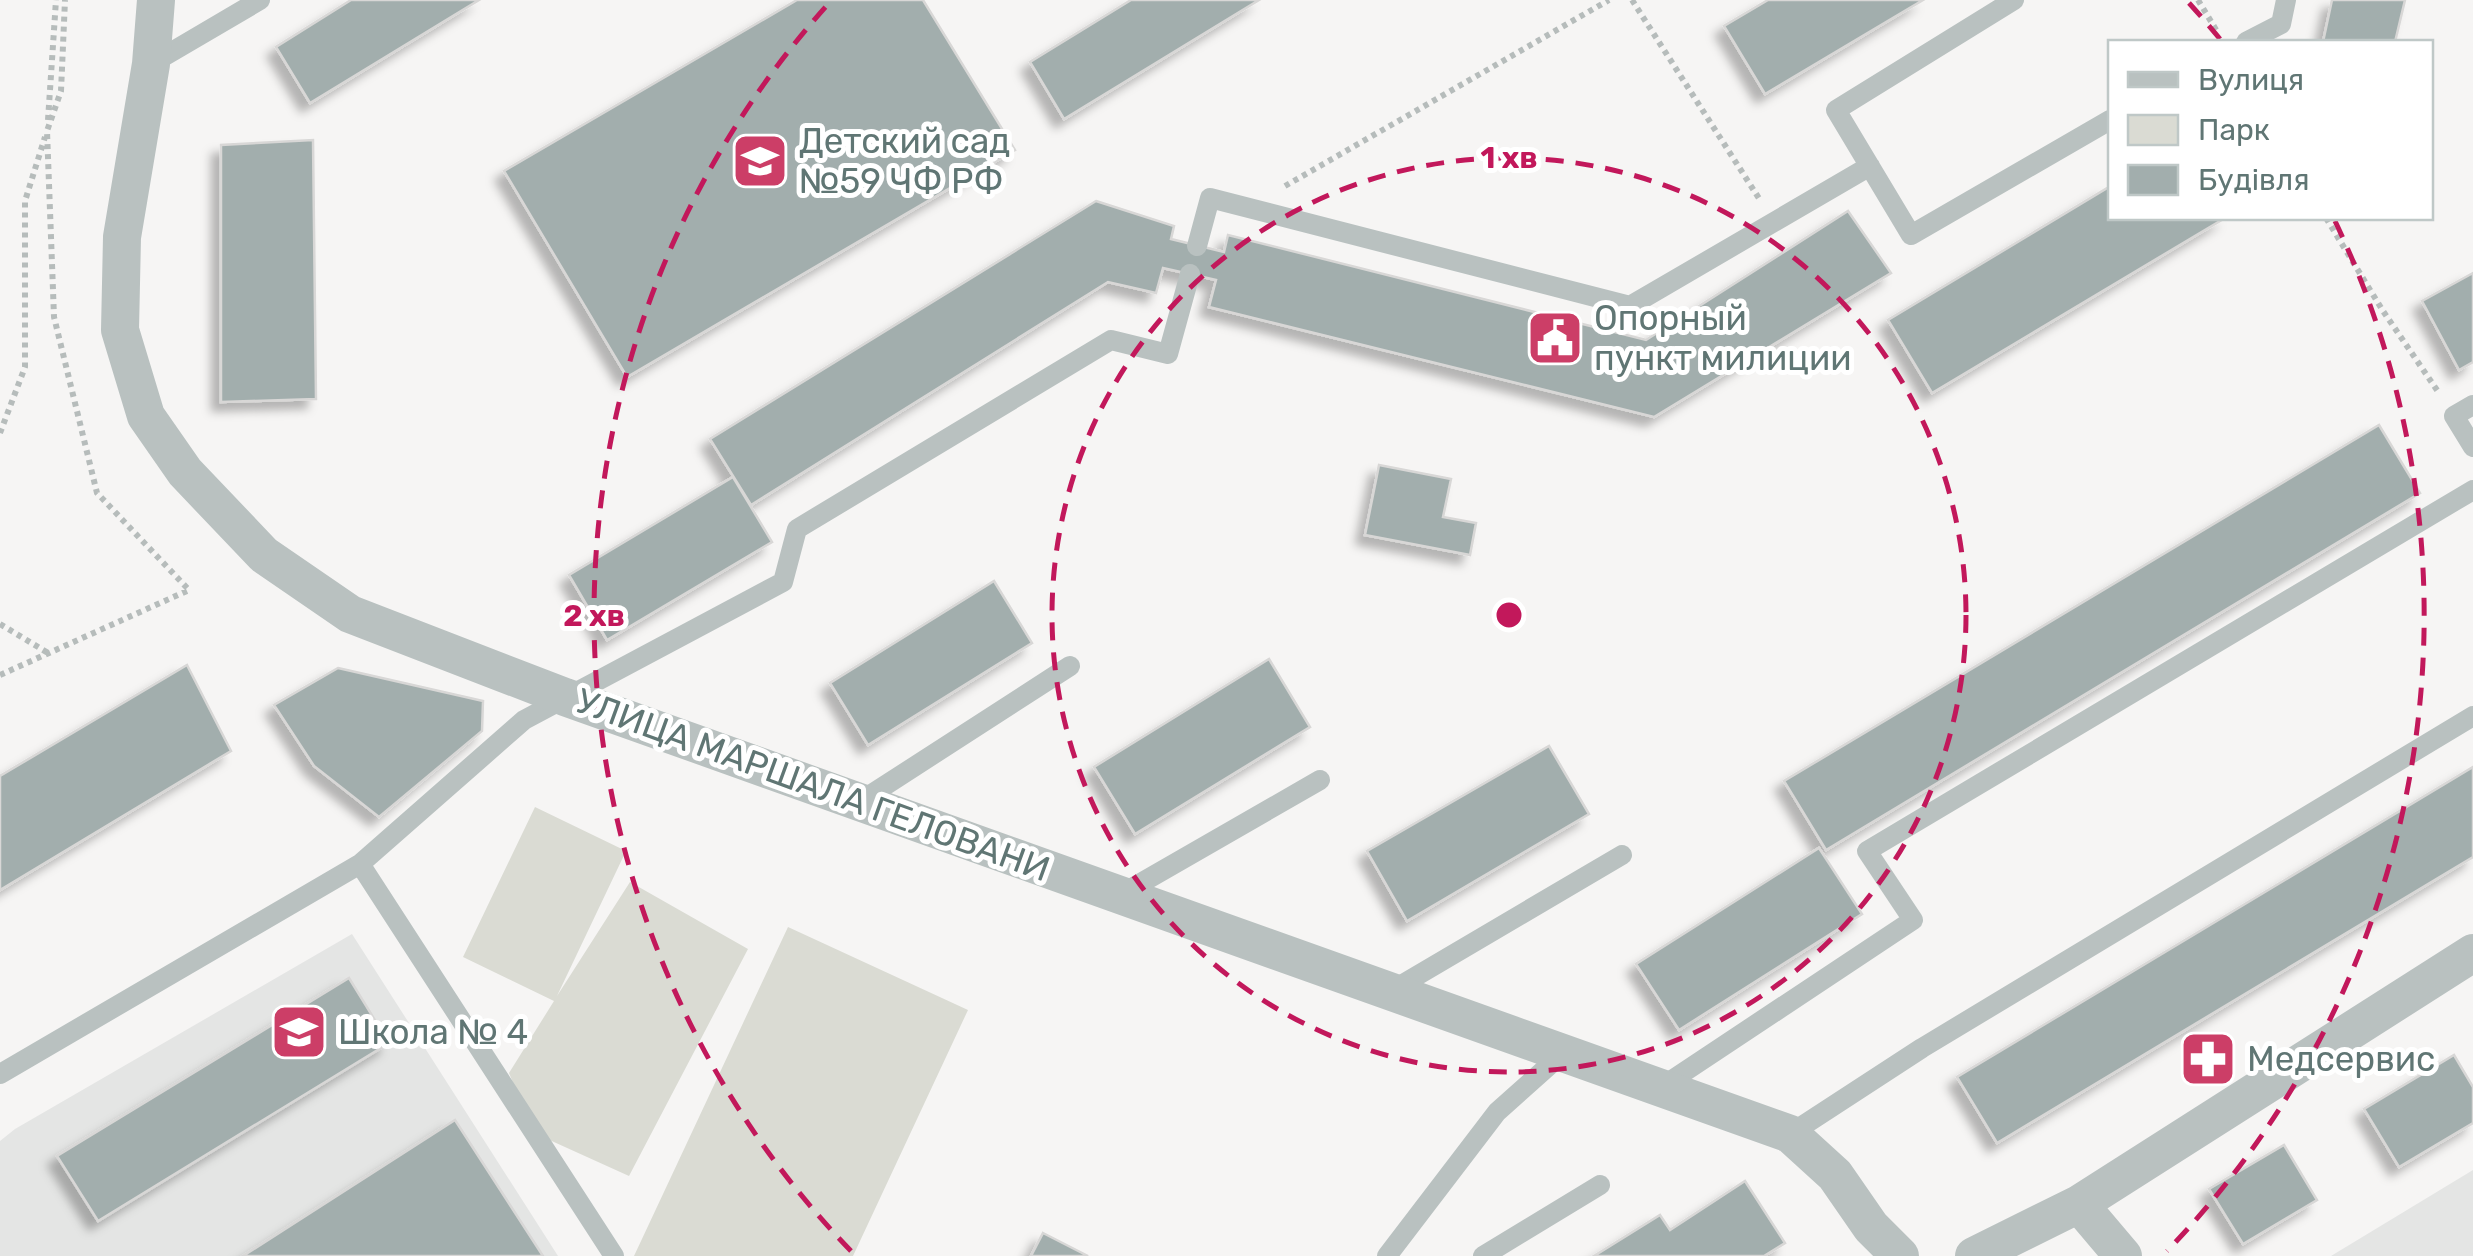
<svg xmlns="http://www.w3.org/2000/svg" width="2473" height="1256" font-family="Rubik,sans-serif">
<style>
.built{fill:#e4e5e4}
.green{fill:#dadbd3}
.building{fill:#a2aead;stroke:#d8d7d6;stroke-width:2.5;filter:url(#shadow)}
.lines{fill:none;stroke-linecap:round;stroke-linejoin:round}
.path{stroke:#b6bcbb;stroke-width:6;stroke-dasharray:5 5;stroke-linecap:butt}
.service{stroke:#b9c1c0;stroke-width:20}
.minor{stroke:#b9c1c0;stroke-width:38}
.ring{fill:none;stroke:#c2185b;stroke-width:5;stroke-dasharray:18 12}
.labels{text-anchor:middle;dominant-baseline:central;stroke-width:10;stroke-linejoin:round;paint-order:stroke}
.poi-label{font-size:35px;fill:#607674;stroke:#fff;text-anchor:start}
.street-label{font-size:35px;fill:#607674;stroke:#fff}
.centre{fill:#c2185b;stroke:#fff;stroke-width:5}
.ring-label{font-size:30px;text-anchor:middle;font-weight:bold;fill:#c2185b;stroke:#fff;stroke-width:10;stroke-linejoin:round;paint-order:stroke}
</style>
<defs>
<filter id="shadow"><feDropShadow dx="-9" dy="9" stdDeviation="5" flood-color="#0004"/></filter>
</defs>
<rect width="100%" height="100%" fill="#f6f5f4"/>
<path class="built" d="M352,934l206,322h-558v-115l15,-12z
M2473,1170v86h-142z"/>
<path class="green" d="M535,807l91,44 -69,145 73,-114 118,67 -119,227 -95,-43 -25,-60 45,-72 -91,-44z
M788,927l180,83 -115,246h-219z"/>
<path class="building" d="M351,0h128l-169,103 -34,-56z
M797,0h126l92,150 -388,227 -123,-206z
M1131,0h128l-195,119 -34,-57z
M1768,0h155l-158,94 -41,-68z
M2332,0h73l-10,42h-72z
M313,140l3,259 -95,3v-257z
M2109,187l1,31h115l-293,175 -44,-73z
M1096,201l78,25 -3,13 53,13 4,-17 418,105 202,-129 43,62 -237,144 -445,-110 7,-27 -53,-12 -7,25 -48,-11 -357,223 -41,-66z
M2473,273v89l-14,8 -37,-69z
M2379,425l41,68 -594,357 -42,-69z
M1379,465l72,14 -8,38 33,6 -6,32 -105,-20z
M733,477l39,65 -165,98 -38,-65z
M994,581l38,62 -164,102 -38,-62z
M1269,659l41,68 -175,107 -41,-67z
M187,665l44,86 -231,139v-114z
M338,668l145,33 -1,30 -103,86 -65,-51 -40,-61z
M1549,746l40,68 -182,107 -40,-70z
M2473,767v90l-476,286 -40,-66z
M1819,848l43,66 -183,116 -43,-66z
M349,978l40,65 -291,178 -41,-65z
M2454,1055l19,32v36l-74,44 -35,-58z
M455,1120l88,136h-300z
M2284,1145l33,55 -74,44 -34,-55z
M1745,1181l40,62 -21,13h-170l66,-41 10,15z
M1043,1233l45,23h-57z"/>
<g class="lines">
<path class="path" d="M1632,0l128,200
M2198,0l20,33
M48,120l8,-120
M1285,186l324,-186
M2326,218l57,93 56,82
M0,433l25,-66v-166l20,-64
M0,624l48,29
M0,675l189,-85 -92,-97 -43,-176 -7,-186 14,-40 4,-91"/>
<path class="service" d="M2014,0l-178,110 75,125 199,-115
M2246,42l35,-18 5,-24
M151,64l109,-64
M1197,246l13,-48 420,108 240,-140
M2473,405l-19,11 19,31
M861,801l209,-135
M360,864l254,392
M1120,895l200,-115
M1391,991l231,-136
M0,1074l360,-210 164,-144 259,-138 14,-53 314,-189 57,14 22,-80
M1660,1088l253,-168 -46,-69 606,-361
M1790,1134l132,-86 551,-332
M1387,1256l110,-144 66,-59
M1483,1256l117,-71"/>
<path class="minor" d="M156,0l-5,64 -29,173 -2,93 26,86 39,56 79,83 86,59 215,83 1225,437 45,41 36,52 29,29
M2079,1204l44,52
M1974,1256l105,-52 394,-251"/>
</g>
<g class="ring">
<circle cx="1509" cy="615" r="457"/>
<path d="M851 1251A915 915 0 0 1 829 3M2189 3A915 915 0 0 1 2220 39M2335 221A915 915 0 0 1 2167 1251"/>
</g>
<defs>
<g id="school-square" transform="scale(2.875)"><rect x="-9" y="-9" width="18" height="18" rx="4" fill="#cc3e67" stroke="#fff"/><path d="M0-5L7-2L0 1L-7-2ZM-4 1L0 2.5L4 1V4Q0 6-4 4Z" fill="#fff"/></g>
<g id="civic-square" transform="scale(2.875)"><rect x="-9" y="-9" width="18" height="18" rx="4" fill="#cc3e67" stroke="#fff"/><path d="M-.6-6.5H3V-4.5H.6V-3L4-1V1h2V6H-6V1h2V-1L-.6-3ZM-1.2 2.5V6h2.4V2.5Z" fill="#fff"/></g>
<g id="pharmacy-square" transform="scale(2.875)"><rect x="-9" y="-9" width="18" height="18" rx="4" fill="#cc3e67" stroke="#fff"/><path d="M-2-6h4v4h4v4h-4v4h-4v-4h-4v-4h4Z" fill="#fff"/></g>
</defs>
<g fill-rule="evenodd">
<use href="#school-square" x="760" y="161"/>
<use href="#civic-square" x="1555" y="338"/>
<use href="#school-square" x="299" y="1032"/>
<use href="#pharmacy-square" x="2208" y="1059"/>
</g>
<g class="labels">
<g class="poi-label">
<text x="799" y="141">Детский сад<tspan x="799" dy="40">№59 ЧФ РФ</tspan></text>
<text x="1594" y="318">Опорный<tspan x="1594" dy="40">пункт милиции</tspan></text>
<text x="338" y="1032">Школа № 4</text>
<text x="2247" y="1059">Медсервис</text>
</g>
<g class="street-label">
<text transform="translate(813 785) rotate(20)">УЛИЦА МАРШАЛА ГЕЛОВАНИ</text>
</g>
</g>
<circle cx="1509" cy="615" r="15" class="centre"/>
<g class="ring-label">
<text x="1509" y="168">1 хв</text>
<text x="594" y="626">2 хв</text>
</g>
<rect x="2108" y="40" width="325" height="180" fill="#ffffff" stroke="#bfc8c7" stroke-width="2.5"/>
<rect x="2128" y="72" width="50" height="15" fill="#b9c1c0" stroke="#bfc8c7" stroke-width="2.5"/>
<text x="2198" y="90" font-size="30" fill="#607674">Вулиця</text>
<rect x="2128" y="115" width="50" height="30" fill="#dadbd3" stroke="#bfc8c7" stroke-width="2.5"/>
<text x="2198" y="140" font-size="30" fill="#607674">Парк</text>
<rect x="2128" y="165" width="50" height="30" fill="#a2aead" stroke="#bfc8c7" stroke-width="2.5"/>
<text x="2198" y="190" font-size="30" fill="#607674">Будівля</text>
</svg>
